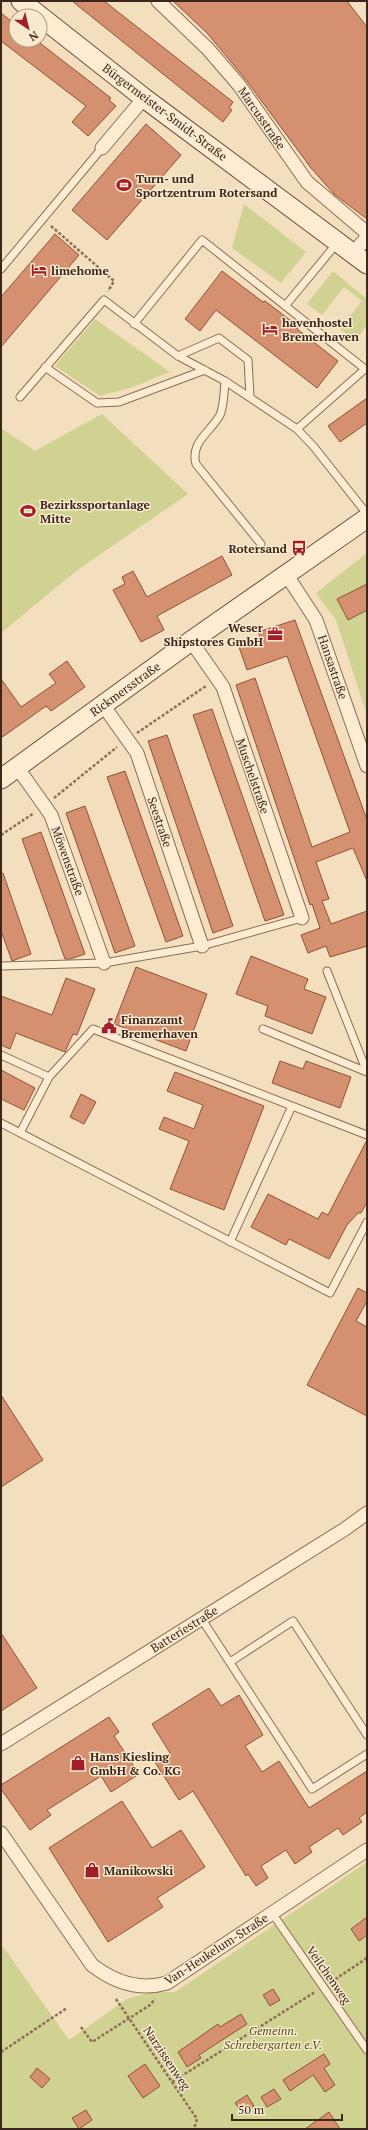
<svg xmlns="http://www.w3.org/2000/svg" width="368" height="2130" font-family="'PT Serif',serif">
<style>
.green{fill:#d0d291}
.building{fill:#d5906f;stroke:#8f5237}
.lines{fill:none;stroke-linecap:round;stroke-linejoin:round}
.lane-casing{stroke:#8d6d54;stroke-width:9}
.street-casing{stroke:#8d6d54;stroke-width:15}
.secondary-casing{stroke:#6f4e38;stroke-width:21}
.path{stroke:#8d6d54;stroke-width:2.5;stroke-dasharray:3 2;stroke-linecap:butt}
.lane{stroke:#fdecd2;stroke-width:7}
.street{stroke:#fdecd2;stroke-width:13}
.secondary{stroke:#fdecd2;stroke-width:19}
.labels{text-anchor:middle;dominant-baseline:central;stroke-width:3;stroke-linejoin:round;paint-order:stroke}
.street-label{font-size:12px;fill:#3b271b;stroke:#f9e9ce}
.poi-label{font-size:12px;font-weight:bold;fill:#3b271b;stroke:#f9e9ce;text-anchor:start}
.park-label{font-size:12px;font-style:italic;fill:#50591f;stroke:#f9e9ce}
</style>
<rect width="100%" height="100%" fill="#f3debe"/>
<path class="green" d="M244,204l62,48 -25,31 -49,-35z
M333,271l34,28v26l-12,16 -15,-12 22,-28 -18,-14 -22,28 -15,-11z
M95,319l75,53 -37,15 -33,9 -45,-30z
M102,414l86,80 -112,77 -75,62v-205l34,23z
M367,553v162l-31,-95 -20,-27z
M367,1862v267h-366v-185l68,96 58,-41 25,-7h23z"/>
<path class="building" d="M72,1h32l129,101 -4,6 3,2 -9,12z
M173,1h174l20,26v192l-33,-25 -23,-26 -65,-88 -39,-47z
M1,13l15,12v15h20l75,58 -2,2 7,6 -28,30 -16,-14 14,-16 -85,-65z
M146,124l35,31 -74,85 -35,-30z
M55,234l24,21 -78,92v-50z
M222,271l41,31 2,-1 34,26 -2,2 41,32 -21,27 -101,-78 -16,21 -15,-12z
M367,398v25l-27,19 -12,-16z
M222,556l10,19 -75,41 7,14 -23,12 -28,-52 12,-6 -3,-7 11,-6 14,26z
M367,584v26l-19,10 -11,-21z
M295,620l72,200v61l-14,-33 -37,14 13,37 -7,2 9,23 36,-13v35l-37,11 -4,-11 -18,7 -7,-18 19,-7 -8,-24 -2,1 -74,-220 19,-7 57,169 38,-15 -63,-176 -40,14 -8,-23 22,-8 -3,-7z
M67,661l18,26 -34,24 -5,-5 -45,32v-59l20,28 35,-24 -7,-9z
M212,709l72,206 -19,6 -72,-206z
M167,735l66,191 -20,7 -65,-192z
M125,771l58,165 -17,6 -59,-165z
M85,806l50,140 -20,7 -49,-140z
M41,832l44,122 -15,5h-5l-43,-120z
M3,873l28,81 -19,7 -11,-30v-57z
M251,956l57,23 -4,10 22,8 -14,37 -47,-18 3,-10 -32,-12z
M136,967l71,27 -21,57 -72,-27z
M66,978l29,11 -18,46 -4,-1 -8,18 -49,-19 -6,16 -9,-4v-49l51,19z
M280,1061l23,8 3,-8 45,16 -11,31 -68,-25z
M1,1070l34,18 -11,22 -23,-11z
M175,1072l89,34 -40,104 -54,-21 19,-48 -30,-12 5,-12 30,12 9,-24 -36,-14z
M81,1094l15,8 -12,22 -14,-7z
M367,1140v62l-6,11h-3l-11,12 -18,34 -40,-20 -3,6 -35,-18 17,-33 50,25 4,-7 6,3z
M358,1288l9,5v8l-11,20 11,6v89l-60,-31z
M1,1395l42,65 -42,27z
M1,1633l36,55 -36,23z
M209,1688l12,18 18,-11 24,40 -18,11 17,26 17,-11 30,47 58,-37v41l-8,6 3,4 -19,13 -5,-7 -29,19 3,5 -17,12 -9,-14 -25,16 7,12 -12,8 -8,-12 -2,2 -53,-85 -14,9 -24,-38 15,-9 -18,-29z
M109,1717l10,15 -5,4 25,38 -28,18 -10,-16 -54,34 4,5 -21,15 -29,-41v-4z
M122,1801l30,47 29,-18 24,37 -48,31 6,9 -55,35 -59,-94z
M367,1917v18l-8,6 -8,-12z
M273,1989l7,11 -10,6 -7,-11z
M241,2014l6,10 -48,31 2,3 -14,9 -9,-15 40,-28 2,3z
M324,2054l6,10 -6,4 11,17 -10,7 -12,-17 -23,16 -7,-11z
M145,2064l15,22 -17,12 -15,-22z
M37,2068l13,11 -8,9 -12,-11z
M274,2089l7,10 -14,8 -6,-10z
M247,2095l7,11 -11,7 -8,-10z
M86,2110l6,10 -13,9 -7,-11z
M329,2112l11,17h-35z"/>
<g class="lines">
<g class="lane-casing">
<path id="lane" d="M1,269l101,-121
M285,306l53,-64
M134,324l68,-84 163,129 -68,60
M178,356l41,-18 29,22 2,36
M45,367l52,36 22,-1 86,-32
M225,381c-1,10 -1,25 -5,34 -10,18 -30,27 -24,49l65,80
M20,397l84,-97 74,56 47,25 72,48 17,18 53,67
M1,966l103,-3 98,-17 100,-28
M327,971l40,101
M263,1029l104,43
M1,1055l48,22
M1,1123l329,170 37,-71
M20,1133l29,-56 44,-48 274,106
M230,1242l62,-136
M201,1618l111,171 55,-35
M230,1662l63,-41 74,114
M272,1913l95,137"/>
</g>
<g class="street-casing">
<path id="street" d="M158,1l50,48 31,36 68,97 60,51
M102,148l42,-50
M353,254l14,-17
M286,574l30,46 51,146
M191,641l32,46 79,231
M103,705l34,48 65,193
M17,767l34,48 53,148
M1,1744l344,-215 22,-16
M1,1833l91,132c22,17 47,26 75,18l200,-133"/>
</g>
<g class="secondary-casing">
<path id="secondary" d="M21,1l19,15
M40,16l104,82 223,166
M1,779l190,-138 176,-123"/>
</g>
<path class="path" d="M51,226l63,55 -6,10
M137,733l69,-47
M54,798l63,-51
M1,835l33,-22
M331,1982l36,-24
M116,1999l81,120 -3,10
M81,2027l11,15 58,-37 5,-6
M1,2052l66,-44
M172,2082l143,-90
M366,2129l1,-1"/>
<use href="#lane" class="lane"/>
<use href="#street" class="street"/>
<use href="#secondary" class="secondary"/>
</g>
<defs>
<g id="stadium-bare" transform="scale(1.2)"><path d="M0-5a6.5 5 0 1 0 0 10a6.5 5 0 1 0 0-10ZM-3.5-1.8h7v3.6h-7Z" fill="#a31e2b" stroke="#f9e9ce" stroke-width="2.5" paint-order="stroke"/></g>
<g id="hotel-bare" transform="scale(1.2)"><path d="M-6-4.5h1.5V1H6V5H4.5V3h-9V5H-6ZM-4 0a1.8 1.8 0 1 1 3.6 0ZM.5 0V-2.5h3Q6-2.5 6 0Z" fill="#a31e2b" stroke="#f9e9ce" stroke-width="2.5" paint-order="stroke"/></g>
<g id="bus-bare" transform="scale(1.2)"><path d="M-5-6H5V4H4V6H2V4H-2V6H-4V4H-5ZM-3.5-4V0h7V-4ZM-3.5 1.2v1.5H-2V1.2ZM2 1.2v1.5H3.5V1.2Z" fill="#a31e2b" stroke="#f9e9ce" stroke-width="2.5" paint-order="stroke"/></g>
<g id="office-bare" transform="scale(1.2)"><path d="M-6-3h4V-5.5h4V-3h4V5H-6ZM-1-4.5V-3h2v-1.5ZM-6 0V1H6V0Z" fill="#a31e2b" stroke="#f9e9ce" stroke-width="2.5" paint-order="stroke"/></g>
<g id="civic-bare" transform="scale(1.2)"><path d="M-.6-6.5H3V-4.5H.6V-3L4-1V1h2V6H-6V1h2V-1L-.6-3ZM-1.2 2.5V6h2.4V2.5Z" fill="#a31e2b" stroke="#f9e9ce" stroke-width="2.5" paint-order="stroke"/></g>
<g id="shop-bare" transform="scale(1.2)"><path d="M-5-2.5h2.3a2.7 3.5 0 0 1 5.4 0H5L5.5 6h-11ZM-1.5-2.5h3a1.5 2.3 0 0 0-3 0Z" fill="#a31e2b" stroke="#f9e9ce" stroke-width="2.5" paint-order="stroke"/></g>
</defs>
<g fill-rule="evenodd">
<use href="#stadium-bare" x="124" y="185"/>
<use href="#hotel-bare" x="39" y="270"/>
<use href="#hotel-bare" x="270" y="329"/>
<use href="#stadium-bare" x="28" y="511"/>
<use href="#bus-bare" x="299" y="548"/>
<use href="#office-bare" x="275" y="634"/>
<use href="#civic-bare" x="109" y="1026"/>
<use href="#shop-bare" x="78" y="1763"/>
<use href="#shop-bare" x="92" y="1870"/>
</g>
<g class="labels">
<g class="street-label">
<text transform="translate(165 112) rotate(37)">Bürgermeister-Smidt-Straße</text>
<text transform="translate(262 118) rotate(55)">Marcusstraße</text>
<text transform="translate(333 667) rotate(71)">Hansastraße</text>
<text transform="translate(125 689) rotate(-36)">Rickmersstraße</text>
<text transform="translate(253 776) rotate(71)">Muschelstraße</text>
<text transform="translate(160 822) rotate(71)">Seestraße</text>
<text transform="translate(68 861) rotate(70)">Möwenstraße</text>
<text transform="translate(184 1629) rotate(-32)">Batteriestraße</text>
<text transform="translate(216 1949) rotate(-33)">Van-Heukelum-Straße</text>
<text transform="translate(329 1975) rotate(55)">Veilchenweg</text>
<text transform="translate(167 2058) rotate(56)">Narzissenweg</text>
</g>
<g class="poi-label">
<text x="136" y="178">Turn- und<tspan x="136" dy="14">Sportzentrum Rotersand</tspan></text>
<text x="51" y="270">limehome</text>
<text x="282" y="322">havenhostel<tspan x="282" dy="14">Bremerhaven</tspan></text>
<text x="40" y="504">Bezirkssportanlage<tspan x="40" dy="14">Mitte</tspan></text>
<text x="287" y="548" text-anchor="end">Rotersand</text>
<text x="263" y="627" text-anchor="end">Weser<tspan x="263" dy="14">Shipstores GmbH</tspan></text>
<text x="121" y="1019">Finanzamt<tspan x="121" dy="14">Bremerhaven</tspan></text>
<text x="90" y="1756">Hans Kiesling<tspan x="90" dy="14">GmbH &amp; Co. KG</tspan></text>
<text x="104" y="1870">Manikowski</text>
</g>
<g class="park-label">
<text x="273" y="2030">Gemeinn.<tspan x="273" dy="14">Schrebergarten e.V.</tspan></text>
</g>
</g>
<rect width="368" height="2130" fill="none" stroke="#3b271b" stroke-width="4"/>
<g transform="translate(28 28) rotate(145)"><circle r="19" fill="#f9e9ce" stroke="#ad9b86"/>
<path d="M0-3L7 15L0 10L-7 15Z" fill="#a31e2b"/>
<text y="-6" font-size="11" font-weight="bold" text-anchor="middle" fill="#3b271b">N</text>
</g>
<path d="M232 2114v6h110v-6" fill="none" stroke="#3b271b" stroke-width="2"/>
<text x="238" y="2114" font-size="12" fill="#3b271b" stroke="#f9e9ce" stroke-width="3" paint-order="stroke">50 m</text>
</svg>
